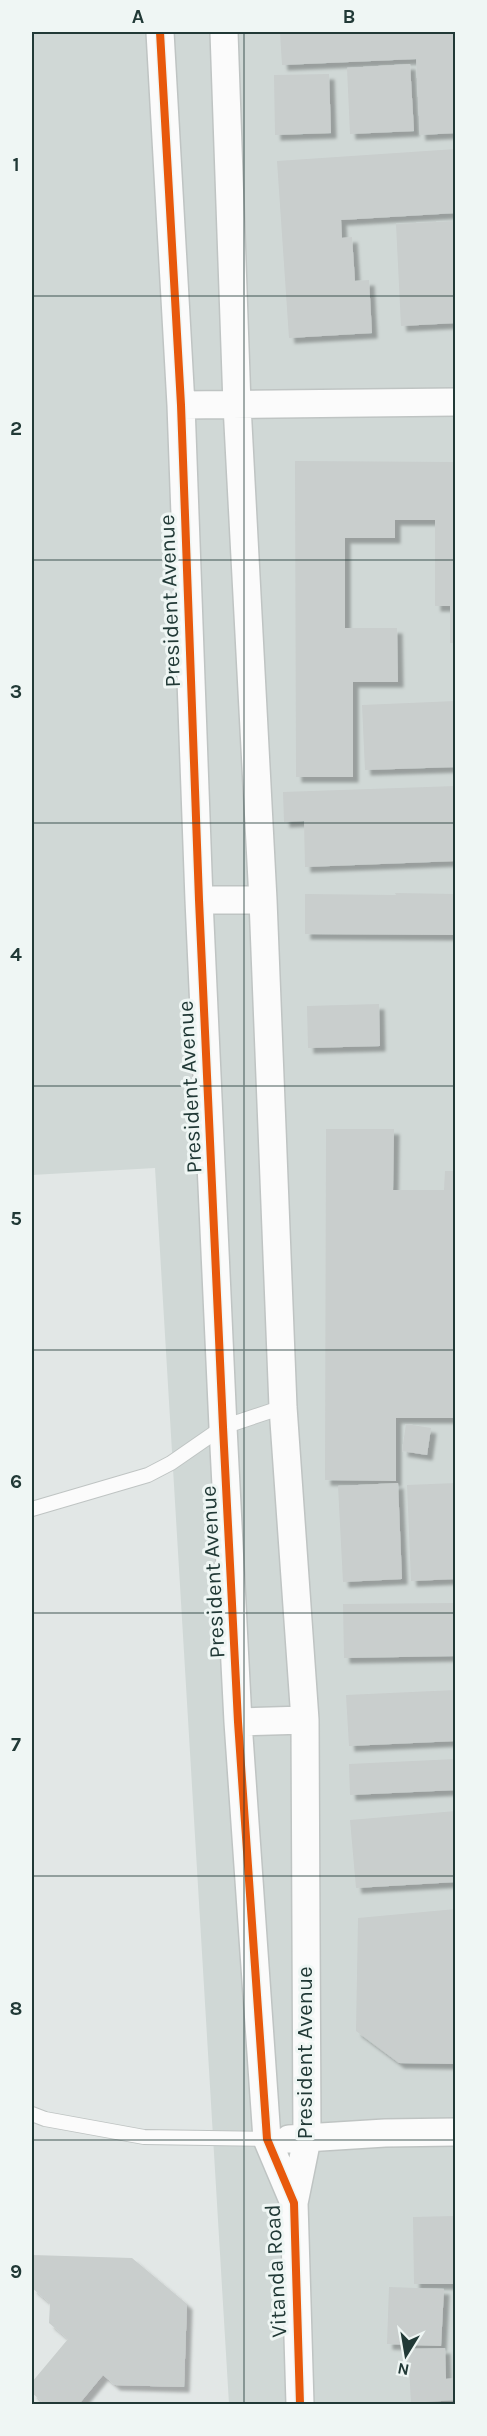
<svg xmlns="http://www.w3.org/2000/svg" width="487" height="2436" font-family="Karla,sans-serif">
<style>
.built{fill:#d0d8d6}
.building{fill:#c9cecd;filter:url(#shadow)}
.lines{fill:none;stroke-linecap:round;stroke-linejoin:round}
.service-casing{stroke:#bfc4c3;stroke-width:16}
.minor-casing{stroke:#bfc4c3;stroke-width:30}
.service{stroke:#fbfbfb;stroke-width:14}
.minor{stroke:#fbfbfb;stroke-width:27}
.cycleway-casing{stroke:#eff6f4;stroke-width:11}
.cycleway{stroke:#e8590c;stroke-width:8}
.grid{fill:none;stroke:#213936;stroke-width:1.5;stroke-opacity:0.55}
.labels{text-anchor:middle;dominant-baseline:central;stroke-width:6;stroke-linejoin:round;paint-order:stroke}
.street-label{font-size:22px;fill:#213936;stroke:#eff6f4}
.neatline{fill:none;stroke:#213936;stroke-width:2}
.grid-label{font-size:20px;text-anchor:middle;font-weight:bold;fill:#213936}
</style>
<defs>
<filter id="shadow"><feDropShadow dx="5.5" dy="5.5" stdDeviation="1.5" flood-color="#0004"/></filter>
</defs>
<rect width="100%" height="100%" fill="#e2e7e6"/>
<path class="built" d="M32,32h423v2372h-226l-74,-1236 -123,7z"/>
<path class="building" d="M280,32h176v101l-36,2 -4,-76 -134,6z
M410,64l4,67 -64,3 -3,-66z
M329,74l2,59 -56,2 -1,-60z
M456,149v64l-115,7 1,18 10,-1 3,44 14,-1 3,53 -83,5 -12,-177z
M456,221v102l-55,3 -5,-102z
M295,461l161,1v181h-6v-37h-15v-86h-40v18h-50v90h52l1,54h-45v95h-57z
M456,701v66l-91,3 -3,-65z
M456,786v75l-151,6 -1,-46 -20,1 -1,-30z
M395,893l61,1v41l-151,-1v-40l91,1z
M379,1004l1,42 -72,2 -1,-42z
M326,1129h68l-1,61h51l1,-19h11v247h-60v63l-71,-1z
M406,1424l25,4 -4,27 -25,-4z
M398,1483l4,96 -59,3 -5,-96z
M456,1483v96l-45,2 -4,-96z
M456,1603v53l-112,2 -1,-54z
M456,1690v51l-107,5 -3,-51z
M456,1759v31l-106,5 -1,-31z
M456,1811v71l-100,6 -6,-68z
M456,1909v155l-57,-1 -43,-32 2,-113z
M456,2216v68h-42l-1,-67z
M32,2255l100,3 55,46 -3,83 -69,-2 -12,-10 -24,29h-34l-13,-11v-11l36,-43 -19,-16 1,-20 -18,-15z
M389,2287l55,2 -3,57 -54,-2z
M445,2348l1,31 10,-1v22l-45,3 -3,-54z"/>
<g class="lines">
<g class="service-casing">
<path id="service" d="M32,1509l116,-34 23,-12 52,-36 60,-20
M32,2114l13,5 99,18 123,2"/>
</g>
<g class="minor-casing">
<path id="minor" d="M160,32l21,373 18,495 24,527 15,295 29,417 27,64 6,201
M224,32l13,373 26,495 20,507 22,313 2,419 -13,64
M181,405l275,-3
M199,900h64
M238,1722l67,-2
M289,2139l96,-6 71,-1"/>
</g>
<use href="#service" class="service"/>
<use href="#minor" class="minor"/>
<g class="cycleway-casing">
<path id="cycleway" d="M160,32l21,373 18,495 24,527 15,295 29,417 27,64 6,201"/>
</g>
<use href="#cycleway" class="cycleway"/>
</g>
<path class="grid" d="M244,32v2372M32,296h424M32,560h424M32,823h424M32,1086h424M32,1350h424M32,1613h424M32,1876h424M32,2140h424"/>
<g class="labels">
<g class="street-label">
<text transform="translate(170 601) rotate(-92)">President Avenue</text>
<text transform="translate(190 1087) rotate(-93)">President Avenue</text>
<text transform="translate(213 1572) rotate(-93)">President Avenue</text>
<text transform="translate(305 2053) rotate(-90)">President Avenue</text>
<text transform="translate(276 2271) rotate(-93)">Vitanda Road</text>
</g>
</g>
<rect width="487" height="2436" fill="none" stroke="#eff6f4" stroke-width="66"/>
<g transform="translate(406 2355) rotate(191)" stroke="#eff6f4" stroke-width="4.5" paint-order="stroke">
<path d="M0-4.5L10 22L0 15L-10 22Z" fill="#213936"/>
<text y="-9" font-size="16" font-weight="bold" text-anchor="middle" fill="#213936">N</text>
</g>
<rect x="33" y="33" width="421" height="2370" class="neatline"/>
<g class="grid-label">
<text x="138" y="23">A</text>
<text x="349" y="23">B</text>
<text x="16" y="171">1</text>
<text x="16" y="435">2</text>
<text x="16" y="698">3</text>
<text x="16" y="961">4</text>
<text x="16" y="1225">5</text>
<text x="16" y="1488">6</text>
<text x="16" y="1751">7</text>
<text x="16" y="2015">8</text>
<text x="16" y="2278">9</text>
</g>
</svg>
